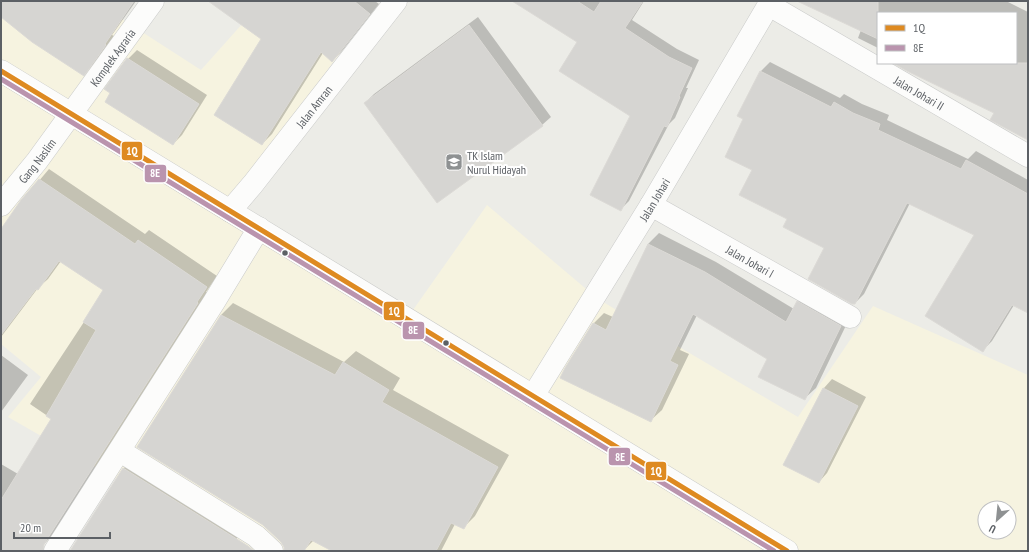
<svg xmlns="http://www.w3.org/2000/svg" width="1029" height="552" font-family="'PT Sans Narrow',sans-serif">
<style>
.commercial{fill:#f6f3e0;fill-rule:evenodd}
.shadow{fill:#0003}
.building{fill:#d6d5d2;stroke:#dcdad6}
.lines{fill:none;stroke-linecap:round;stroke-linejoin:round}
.minor-casing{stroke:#c9cac9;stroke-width:23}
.secondary-casing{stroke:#c8c9c7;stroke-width:23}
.minor{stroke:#fcfcfb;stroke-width:22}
.secondary{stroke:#fcfcfb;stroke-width:22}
.bus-1-casing{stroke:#fff;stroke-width:8}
.bus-2-casing{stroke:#fff;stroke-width:8}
.bus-1{stroke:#de8a21;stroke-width:5}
.bus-2{stroke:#ba94ae;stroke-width:5}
.bus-dot{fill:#5c6065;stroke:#fff;stroke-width:1.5}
.labels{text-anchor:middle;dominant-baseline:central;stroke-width:4;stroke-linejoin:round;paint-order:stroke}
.street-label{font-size:12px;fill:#5c6065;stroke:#fff}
.poi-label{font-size:12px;fill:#5c6065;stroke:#fff;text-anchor:start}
.line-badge{stroke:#fff;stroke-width:1.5}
.badge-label{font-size:11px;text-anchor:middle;font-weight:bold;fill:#fff}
</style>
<rect width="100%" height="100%" fill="#ecece7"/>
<path class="commercial" d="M1,1h93l107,69 60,-67 79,50 -108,147 181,110 74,-105 111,94 200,118 75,-111 155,69v176h-786l-234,-134 33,-40 -40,-33zM985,508h24v24h-24z"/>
<path class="shadow" d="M1,1h135l-24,34 2,1 -22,30 -9,8 -82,-58z
M210,1h165l4,3 -37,47 -10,10 -9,-8 -51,81 -10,10v-105z
M540,1h104l-12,19 45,29 22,11 -13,28h2l-13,30 -6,6 -40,77 -8,8 10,-93 -52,-74z
M806,1h200l22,11v127l-33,-26 -88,-50h109v-50h-138v35l-20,-10 3,-8z
M478,17l73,100 -9,8 -177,-22 9,-9z
M137,50l70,45 -25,40 -9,9 -45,-85z
M770,62l70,36 4,-4 18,10 27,11 -2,5 81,39 8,-8 52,29v132l-14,-7 -22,36 -9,9 -8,-116 -65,-31 -46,91 -9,9 -29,-56 -38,-29 -35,-48 -9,-51 -6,-3 23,-45z
M49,169l96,65 4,-4 68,46 -11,16 2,1 -153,239 -10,11 -6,8h-38v-87l17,10 34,-55 -22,-15 75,-114 -44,-29 -13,18 -10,9 -37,49v-106l21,-30z
M659,233l57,29 78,47 4,-7 11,-11 42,24 -35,73 -11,10 -37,-40 -71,-43 -17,35 9,4 -27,56 -11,10 -58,-96 11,-11 9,4 35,-73z
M233,303l111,59 12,-11 44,27 -7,12 116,65 -34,61 -12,12 -8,-4 -14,27h-107l-20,-11 -10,10 -83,-235z
M1,355l27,20 -27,37z
M832,379l34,18 -39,76 -8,9 -34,-17 39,-77z
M132,460l111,69 -14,22h-158l53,-83z"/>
<path class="building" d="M1,1h133l-29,43 1,1 -22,31 -52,-34 -31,-25z
M208,1h146l16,13 -38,48 -11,-10 -59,93 -48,-30 47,-76z
M512,1h65l17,11 7,-11h42l-18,27 44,29 23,11 -13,28 1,1 -13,30 -3,-1 -43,85 -31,-16 40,-79 -71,-45 18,-29z
M797,1h81v38z
M469,25l74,101 -106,77 -73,-100z
M127,58l72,46 -26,41 -68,-43 5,-9 -6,-4z
M893,63h135v77l-38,-20 4,-7 -87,-42z
M760,71l71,36 3,-5 19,11 27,11 -2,6 83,39 5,-9 62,34v119l-16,-8 -29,47 -58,-36 49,-81 -67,-32 -52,101h-3l-44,-25 16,-31 -41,-21 4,-8 -48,-24 13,-25 -27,-13 18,-38 -6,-3z
M39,179l96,65 3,-4 69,47 -10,15 1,1 -154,241 -1,7h-42v-51l50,-81 -5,-3 50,-86 -13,-8 20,-32 -44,-29 -21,29 -2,-1 -35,46v-106l20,-29z
M648,244l57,28 81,50 11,-21 44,25 -36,74 -47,-23 9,-18 -74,-45 -23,47 8,4 -27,57 -91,-44 5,-10 28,-45 13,7z
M221,315l114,60 8,-13 46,28 -7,12 116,65 -34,62 -13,-6 -15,28h-104l-21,-11 -7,11h-20v-4l-3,-5 -18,-17 -126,-78z
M823,388l35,18 -39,77 -36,-18z
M123,468l125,78 6,5h-184z"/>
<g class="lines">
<g class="minor-casing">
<g id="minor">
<path id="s1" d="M769,5l259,151"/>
<path id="s2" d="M1,205l36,-44 116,-160"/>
<path id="s3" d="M651,205l199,112"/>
<path id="s4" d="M230,211l23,-27 143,-183"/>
<path id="s5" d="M533,396l118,-191 120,-204"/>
<path d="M120,451l136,85 16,15"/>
<path d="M55,551l159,-249 45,-74"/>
</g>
</g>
<g class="secondary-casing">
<path id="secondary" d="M1,71l786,480"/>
</g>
<use href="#minor" class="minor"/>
<use href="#secondary" class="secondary"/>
<g class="bus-1-casing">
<path id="bus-1" d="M1,71l786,480"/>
</g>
<g class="bus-2-casing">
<path id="bus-2" d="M1,79l773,472"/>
</g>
<use href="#bus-1" class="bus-1"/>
<use href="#bus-2" class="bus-2"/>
</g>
<defs>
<g id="school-square" transform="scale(0.9)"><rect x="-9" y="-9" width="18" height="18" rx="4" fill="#8e9192" stroke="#fff"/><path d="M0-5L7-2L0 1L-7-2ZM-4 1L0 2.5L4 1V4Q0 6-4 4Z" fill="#fff"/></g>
</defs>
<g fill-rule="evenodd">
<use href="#school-square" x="454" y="162"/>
</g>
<g class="bus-dot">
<circle cx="285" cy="253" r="3.5"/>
<circle cx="446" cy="343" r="3.5"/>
</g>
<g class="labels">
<g class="street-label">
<text stroke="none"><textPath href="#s2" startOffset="185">Komplek Agraria</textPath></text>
<text stroke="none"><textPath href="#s1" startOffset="174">Jalan Johari II</textPath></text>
<text stroke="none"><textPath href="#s4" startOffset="134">Jalan Amran</textPath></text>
<text stroke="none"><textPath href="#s2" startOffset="57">Gang Naslim</textPath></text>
<text stroke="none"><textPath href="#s5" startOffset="231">Jalan Johari</textPath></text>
<text stroke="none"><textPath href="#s3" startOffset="114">Jalan Johari I</textPath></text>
</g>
<g class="poi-label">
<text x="467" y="155">TK Islam<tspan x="467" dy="14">Nurul Hidayah</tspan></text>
</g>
</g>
<g class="line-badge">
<rect x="121" y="141" width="22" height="20" rx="4" fill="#de8a21"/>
<rect x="144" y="164" width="23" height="19" rx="4" fill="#ba94ae"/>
<rect x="383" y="301" width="22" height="20" rx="4" fill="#de8a21"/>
<rect x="402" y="321" width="23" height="19" rx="4" fill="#ba94ae"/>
<rect x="608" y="447" width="23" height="19" rx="4" fill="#ba94ae"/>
<rect x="645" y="461" width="22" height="20" rx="4" fill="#de8a21"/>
</g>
<g class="badge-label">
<text x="132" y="155">1Q</text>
<text x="155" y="177">8E</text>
<text x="394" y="315">1Q</text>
<text x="413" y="334">8E</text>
<text x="620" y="461">8E</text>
<text x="656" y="475">1Q</text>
</g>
<rect width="1029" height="552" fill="none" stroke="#5c6065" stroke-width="4"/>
<rect x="877" y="12" width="140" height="52" fill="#ffffff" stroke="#bebfc1"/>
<rect x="885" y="25" width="20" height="6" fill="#de8a21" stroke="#bebfc1"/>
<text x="913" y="32" font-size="12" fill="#5c6065">1Q</text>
<rect x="885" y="45" width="20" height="6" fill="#ba94ae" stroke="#bebfc1"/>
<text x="913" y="52" font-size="12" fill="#5c6065">8E</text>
<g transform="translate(997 520) rotate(207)"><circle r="19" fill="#ffffff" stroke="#bebfc1"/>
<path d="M0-3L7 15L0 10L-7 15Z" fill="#8e9192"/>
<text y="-6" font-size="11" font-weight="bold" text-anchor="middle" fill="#5c6065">U</text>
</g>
<path d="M14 532v6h96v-6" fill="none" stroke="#5c6065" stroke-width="2"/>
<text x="20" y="532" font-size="12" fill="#5c6065" stroke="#ffffff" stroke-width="3" paint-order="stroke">20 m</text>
</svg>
